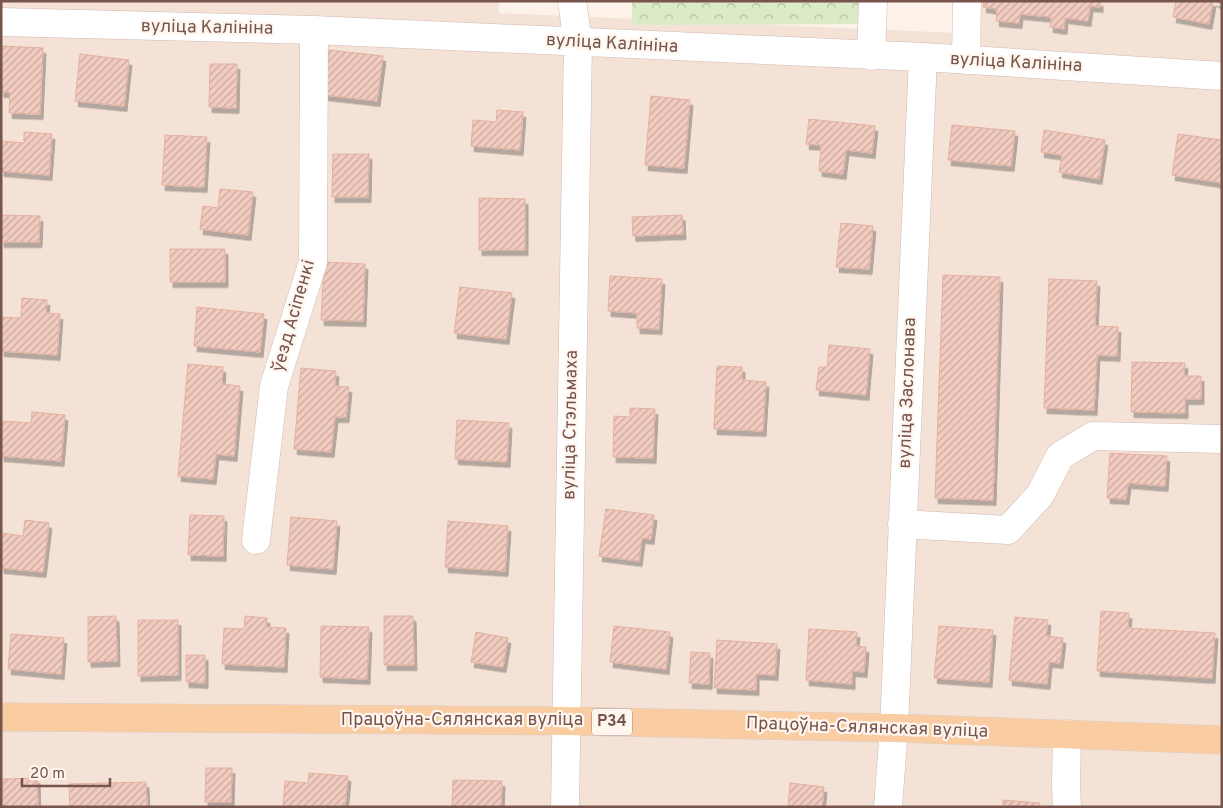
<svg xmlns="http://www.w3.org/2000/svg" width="1223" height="808" font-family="Overpass,sans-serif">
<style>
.residential{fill:#f4e2d7}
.forest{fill:url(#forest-crowns)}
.building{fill:url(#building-hatch);stroke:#e4b0a1;filter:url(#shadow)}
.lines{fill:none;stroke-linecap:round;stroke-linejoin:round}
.minor-casing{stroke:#d1bab0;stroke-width:29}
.major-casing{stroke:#d9cfcd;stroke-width:29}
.minor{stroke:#fff;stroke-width:28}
.major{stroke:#facca2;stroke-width:28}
.labels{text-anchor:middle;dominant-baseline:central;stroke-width:4.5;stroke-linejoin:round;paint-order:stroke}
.shield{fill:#fff6ef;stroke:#a0857d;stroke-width:1}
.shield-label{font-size:16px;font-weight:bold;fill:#77554c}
.street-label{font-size:18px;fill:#77554c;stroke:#fff6ef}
</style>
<defs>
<pattern id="forest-crowns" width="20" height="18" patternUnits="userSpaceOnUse" patternTransform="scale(1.25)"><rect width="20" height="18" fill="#dbebc7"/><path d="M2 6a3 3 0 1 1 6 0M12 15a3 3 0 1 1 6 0" fill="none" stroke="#b6c1a4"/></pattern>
<pattern id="building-hatch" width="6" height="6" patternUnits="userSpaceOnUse" patternTransform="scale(1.25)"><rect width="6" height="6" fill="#f2ccc0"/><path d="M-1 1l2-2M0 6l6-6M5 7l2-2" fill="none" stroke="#c9a89e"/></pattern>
<filter id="shadow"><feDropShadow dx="3" dy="5.5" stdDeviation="0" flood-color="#0004"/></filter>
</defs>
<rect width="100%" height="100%" fill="#fcf2e9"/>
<path class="residential" d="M1,1h498v12l457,20 1,-32h265v806h-1221z"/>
<path class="forest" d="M632,1h229v23l-229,1z"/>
<path class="building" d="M984,1h116v6l-10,-1 -2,15 -23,-3 -1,11 -14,-2 1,-10 -31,-3 -1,9 -23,-2 1,-12 -14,-2z
M1176,1h46l-1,3 -8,-3 -4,23 -36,-7z
M1,46l42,2 -3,66 -31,-1 1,-21h-9z
M329,50l54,6 -6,45 -53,-6z
M80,54l49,6 -5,46 -49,-5z
M210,64h27l-1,44 -27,-1z
M651,96l39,4 -6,68 -39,-3z
M497,110l26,2 -3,38 -49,-4 2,-26 23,2z
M809,119l66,7 -3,27 -26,-3 -3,24 -24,-3 2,-26 -15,-1z
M952,125l63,6 -4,35 -63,-6z
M1044,130l61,10 -6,39 -40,-7 3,-17 -21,-3z
M24,132l28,2 -3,41 -48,-4v-30l23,2z
M1178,134l44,6v43l-50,-8z
M165,135l42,2 -3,50 -42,-2z
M333,154h36l-1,43h-36z
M220,189l33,3 -5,43 -48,-6 3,-23 15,2z
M479,198l46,1v51h-46z
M1,215l39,1 -1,26h-38z
M682,215l1,19 -50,2 -1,-19z
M841,223l32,3 -4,43 -33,-2z
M170,249h55v33h-55z
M324,262l41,2 -2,57 -42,-1z
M943,275l57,2 -7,223 -58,-2z
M610,276l52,3 -3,50 -22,-1v-15l-29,-2z
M1049,279l48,2 -2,45 23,1 -1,29 -20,-1 -3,55 -50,-2z
M460,287l52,6 -6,46 -52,-6z
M22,298l25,2 -1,13 14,1 -3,41 -56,-4v-34l20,1z
M197,307l67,7 -4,38 -66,-6z
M829,345l41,4 -4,46 -50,-5 3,-23h8z
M1132,362l53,1 -1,13h17v23h-16v14l-54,-1z
M188,364l35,3 -1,17 18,2 -6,70 -18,-2 -3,25 -35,-3z
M717,366l25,1v13l24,2 -3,49 -49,-2z
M301,368l35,3 -1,15 14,1 -3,30h-11l-4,35 -37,-3z
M630,408l25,1 -2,49 -40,-1 1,-41 16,1z
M32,412l33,3 -4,46 -60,-5v-35l30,2z
M457,420l52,3 -2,39 -52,-3z
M1110,453l57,3 -2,30 -37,-3 -2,16 -19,-1z
M606,509l48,6 -3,24 -9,-1 -3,23 -40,-5z
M190,515l34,1 -1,40 -35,-1z
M291,517l46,4 -4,48 -46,-4z
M25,520l24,3 -6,49 -42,-4v-35l22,3z
M448,521l60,5 -3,45 -60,-4z
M1101,611l28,2 -1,15 87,5 -3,45 -115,-7z
M116,616l1,45 -29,1v-45z
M245,616l22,2 -1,9 20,1 -2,39 -62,-3 2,-36 20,1z
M384,616h29l1,49h-30z
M1015,617l33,3 -2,16 17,2 -3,25 -11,-1 -2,22 -38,-4z
M138,620h40v55l-40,1z
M321,626l48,1 -2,52 -47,-2z
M614,626l56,6 -4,37 -56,-7z
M939,626l54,4 -4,52 -55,-4z
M809,629l48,3 -1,14 10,1 -2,25 -12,-1v13l-46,-4z
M476,632l32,6 -5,29 -32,-5z
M11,634l53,4 -3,36 -53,-5z
M717,640l60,4 -2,31 -19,-1v16l-42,-2z
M691,652l19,1 -1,31 -20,-1z
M186,655h19v28l-19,-1z
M206,768h26l-1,34h-26z
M309,773l39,3 -3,31h-62l2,-26 23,2z
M37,778l1,29h-35v-28z
M453,780l49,1 -1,26h-49z
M146,782l1,25h-77l-1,-23z
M790,783l34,4 -2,20h-34z
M1003,800l37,3 -1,4h-36z"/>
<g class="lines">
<g class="minor-casing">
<path id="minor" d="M1,22l313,8 609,27 299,19
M871,56l2,-55
M966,60l1,-59
M902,524l106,6 32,-35 20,-39 33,-20 129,3
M256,540l18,-154 39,-124 1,-232
M1067,734l-1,50 1,23
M565,807l13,-764 -6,-42
M888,807l6,-79 29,-671"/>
</g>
<g class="major-casing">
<path id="major" d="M1,717l565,4 328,7 328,12"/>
</g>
<use href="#minor" class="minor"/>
<use href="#major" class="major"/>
</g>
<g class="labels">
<rect class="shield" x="592" y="708.5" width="40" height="27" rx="4"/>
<g class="shield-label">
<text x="612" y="722">Р34</text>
</g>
<g class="street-label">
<text transform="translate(207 28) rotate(1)">вуліца Калініна</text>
<text transform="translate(612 44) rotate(3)">вуліца Калініна</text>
<text transform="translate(1016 63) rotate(3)">вуліца Калініна</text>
<text transform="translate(294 316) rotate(-74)">ўезд Асіпенкі</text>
<text transform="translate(908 393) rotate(-88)">вуліца Заслонава</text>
<text transform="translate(571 425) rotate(-89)">вуліца Стэльмаха</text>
<text x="462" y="720">Працоўна-Сялянская вуліца</text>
<text transform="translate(867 728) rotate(2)">Працоўна-Сялянская вуліца</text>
</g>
</g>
<rect width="1223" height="808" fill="none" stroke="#77554c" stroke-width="5"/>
<path d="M22 778v8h88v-8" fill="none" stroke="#77554c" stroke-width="2.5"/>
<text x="30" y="778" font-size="15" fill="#77554c" stroke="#fff6ef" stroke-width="4" paint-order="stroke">20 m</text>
</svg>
